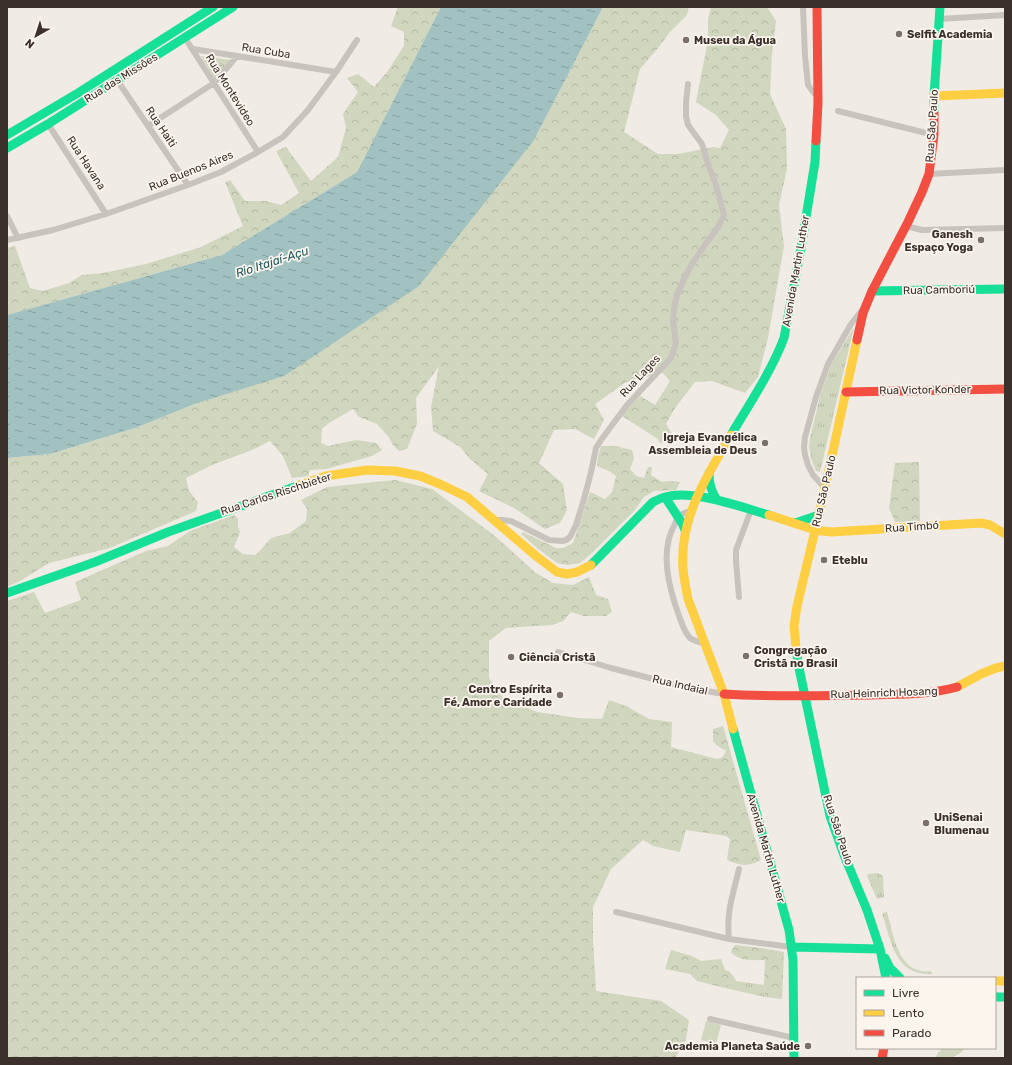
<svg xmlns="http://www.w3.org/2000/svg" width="1012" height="1065" font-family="Rubik,sans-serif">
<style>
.grass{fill:url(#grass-tufts)}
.forest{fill:url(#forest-crowns)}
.pitch{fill:#d1d6bf}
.water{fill:url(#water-ripples)}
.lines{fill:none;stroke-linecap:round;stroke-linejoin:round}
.street{stroke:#c9c3be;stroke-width:6}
.fast{stroke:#16e098;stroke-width:9}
.slow{stroke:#ffcf43;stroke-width:9}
.jam{stroke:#f24e42;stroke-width:9}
.poi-dot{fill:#7a716c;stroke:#fbf5ee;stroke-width:1.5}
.labels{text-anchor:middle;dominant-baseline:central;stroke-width:3.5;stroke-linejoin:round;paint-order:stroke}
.poi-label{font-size:11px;font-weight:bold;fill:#3b302b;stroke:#fbf5ee;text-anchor:start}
.street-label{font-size:11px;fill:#3b302b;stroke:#fbf5ee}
.water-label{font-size:12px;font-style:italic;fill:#1f5a5e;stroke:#fbf5ee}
</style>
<defs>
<pattern id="grass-tufts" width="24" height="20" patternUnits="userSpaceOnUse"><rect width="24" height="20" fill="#d1d6bf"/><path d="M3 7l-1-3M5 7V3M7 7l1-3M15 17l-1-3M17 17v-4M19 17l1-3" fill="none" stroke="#b4b8a4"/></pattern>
<pattern id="forest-crowns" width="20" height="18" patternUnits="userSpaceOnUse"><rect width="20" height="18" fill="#d1d6bf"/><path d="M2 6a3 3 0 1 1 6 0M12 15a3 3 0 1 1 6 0" fill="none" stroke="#b4b8a4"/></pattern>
<pattern id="water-ripples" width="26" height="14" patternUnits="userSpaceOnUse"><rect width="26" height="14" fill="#a1c2c1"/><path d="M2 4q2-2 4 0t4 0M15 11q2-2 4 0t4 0" fill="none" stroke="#849e9d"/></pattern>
</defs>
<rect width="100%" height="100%" fill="#f0ebe5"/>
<path class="grass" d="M201,56l29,4 -16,18z
M854,327l-34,145 -4,-1 -5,-13 -2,-11 1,-9 10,-42 11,-31z
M878,873l5,3 1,21 -7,2 -10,-23 1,-2z
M887,912c6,20 10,56 35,59 3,1 6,0 9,0l1,3c-37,2 -41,-33 -50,-61z
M734,977l2,4 28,4 1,12 -40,-9z"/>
<path class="forest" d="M398,7h43l-84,165 -135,83 -215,60v-67l8,-2 15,42 13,3 26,-8 13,-8 21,-2 43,-9 55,-17 42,-21 -18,-44 5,-2 15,21h21l15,4 18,-12 -23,-42 10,-4 25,34 27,-24 8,-29 -3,-14 15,-22 -11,-14 11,-4 16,13 13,-15 17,-26v-14l-13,-6z
M603,7h86l-2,8 -18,18 -10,14 -19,22 -16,63 34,22h20l35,-7 7,1 9,-18 -13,-15 -20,-13 12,-62v-21l3,-12h56l9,14 -4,32 -2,41 16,35 1,40 -8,36 5,41 -16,92 -10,39 -13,16 -33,-12 -17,1 -20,26 -9,16 6,10 -6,8 -6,1 -2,-4 -36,-23 6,-9 12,-11 15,9 15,-24 -7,-8 -37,9 -31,22 9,16 -10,19 -19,-10 -21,1 -15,33 24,21 4,26 -7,13 -15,6 -31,-21 -35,-17 9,-17 -18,-15 -10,-12 -27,-16 -2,-24 8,-41 -23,32 1,26 -10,25 -8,2 -6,-6 -5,-9 -11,-12 -18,-7 -6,-8 -24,14 -7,6 -1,14 7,3 28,-6 20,3 6,7 -10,6 -46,13 -16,1 -2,6 -16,2 -9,-22 -13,-15 -18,9 -40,15 -26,13 3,13 9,11 -2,9 -86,37 -61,15 -29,18 -13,6v-129l43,-4 88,-27 59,-24 337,-263z
M601,446h15l16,4 2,8 -4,11 6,7 8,2 4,-11h4l-1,8 11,7 7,-1 11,1 -4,8 -22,1 -10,6 -10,14 -42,42 -12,10 -12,2 -11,-2 -20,-15 -16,-14 2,-2 33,16h7l10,-5 17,-51 15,7 7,-7 4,-16 -7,-5 -12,-5 1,-9z
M919,462l1,59 -25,1 -6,-14 6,-45z
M395,480l37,9 63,47 41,37 17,10 20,2 16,-8 7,18 12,4 4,13 -6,4h-22l-13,-4 -8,9 -11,4 -46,3 -17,13v37l14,20 34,14 41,6 24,1 7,-19 17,6 23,13 23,3 -1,25 46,12 6,-2 3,-7 -4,-1 -9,-7v-13l10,-3 38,134c-14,7 -20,6 -34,0l3,-21 -4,-3 -40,-6 -6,22 -27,-6 -10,-6 -32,29 -18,38v34l3,50 65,10 28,19 -3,20 -11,18h-668v-457l27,-9 11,21 36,-13 -6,-18 71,-31 22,-5 22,-15 44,-16 4,4v7l2,6 -6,15 9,7 13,1 15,-17 19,-5 16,-12 1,-12 -6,-9 26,-13z
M735,945l26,3 23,4 -2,47 -17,-2 -1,-12 1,-25c-12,0 -25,2 -34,-8z
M671,950l21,6 9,5 20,-2 4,11 4,1 5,6 -9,11 -28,-7 -7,-7 -25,-5z
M943,1048h21c-4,10 -18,10 -28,10l2,-5z"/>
<path class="pitch" d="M706,1021l15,4 -5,19 -15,-4z"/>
<path class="water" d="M441,7h162l-69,133 -115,146 -135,90 -87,27 -59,24 -88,27 -43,4v-143l215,-60 135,-83z"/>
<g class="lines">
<path class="street" d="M803,7l2,49 3,29 6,8 4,1
M939,19l66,-4
M185,38l73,114
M193,49l143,23
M117,80l71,105
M838,111l96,24
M48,124l58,90
M148,126l66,-43 23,-27
M929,174l76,-4
M7,216l11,22
M906,226l16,4 83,-2
M7,240l46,-10 53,-16 82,-29 33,-13 37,-20 25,-15 25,-27 28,-38 21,-32
M825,488l-12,-13 -5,-10 -3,-10 -1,-8 1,-10 11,-40 12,-33 23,-40 11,-14
M690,511c-3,1 -8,2 -11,5 -2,2 -3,5 -4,8 -16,27 -6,64 4,92 3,7 5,16 11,22 4,3 9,4 14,5
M493,520h9l9,1 38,19 13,1 4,-1 4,-3 6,-12 8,-26 7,-27 5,-24 5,-8 26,-35 44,-47 5,-15 -3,-23 1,-12 3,-13 7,-16 9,-17 25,-35 6,-12 -9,-33 -6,-15 -7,-23 -14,-19 -2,-9v-13l2,-19
M739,597l-3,-36v-11l15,-40
M558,652l53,16 77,20 36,6
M616,912l113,27 63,8
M729,939c-3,-27 4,-44 10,-70
M710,1019l84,19"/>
<path class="fast" d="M934,113v-17l6,-89
M7,135l71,-42 135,-86
M7,148l41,-24 185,-117
M872,291l133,-2
M731,435c19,-32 40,-63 53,-97l17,-90 14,-86 1,-21
M709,473c0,10 2,19 8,27
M665,497l17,26 3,7
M795,523l24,-8
M591,565l62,-63c4,-2 8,-4 12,-5 28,-8 76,10 104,18
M7,593l88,-31 73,-30 132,-47
M796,648l2,15 32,153 14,39 23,55 13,39 6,29
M733,729l56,201 4,30 1,98
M792,947l88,2
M885,958l5,10 10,10
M995,997h10"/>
<path class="slow" d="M934,96l71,-3
M731,435c-24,41 -52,83 -48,134 1,10 3,20 5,30l36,95 9,35
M300,485l26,-9 41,-6 28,1 25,5 22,9 25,12 69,59 21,16 10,2 10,-2 14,-7
M769,515l46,15 16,2 150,-9 9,2 15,9
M796,648l-2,-22 3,-20 26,-109 34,-157
M957,687l24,-13 15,-6 9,-2
M995,981h10"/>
<path class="jam" d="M816,141l2,-38 -1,-96
M857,340l6,-27 9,-22 36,-69 14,-30 7,-18 5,-39v-22
M846,392l159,-3
M724,694c49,3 98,2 147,1 29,-1 58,0 86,-8
M882,1058l2,-10"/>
</g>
<g class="poi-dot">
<circle cx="899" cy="34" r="4"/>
<circle cx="686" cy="40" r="4"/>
<circle cx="981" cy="240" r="4"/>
<circle cx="765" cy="443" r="4"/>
<circle cx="824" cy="560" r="4"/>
<circle cx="746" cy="656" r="4"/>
<circle cx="511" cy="657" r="4"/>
<circle cx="560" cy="695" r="4"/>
<circle cx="926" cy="823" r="4"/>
<circle cx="808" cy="1046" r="4"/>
</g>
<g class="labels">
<g class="poi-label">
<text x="907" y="34">Selfit Academia</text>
<text x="694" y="40">Museu da Água</text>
<text x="973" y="234" text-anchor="end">Ganesh<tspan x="973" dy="13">Espaço Yoga</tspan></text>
<text x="757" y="437" text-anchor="end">Igreja Evangélica<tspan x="757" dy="13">Assembleia de Deus</tspan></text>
<text x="832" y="560">Eteblu</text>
<text x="754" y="650">Congregação<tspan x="754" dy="13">Cristã no Brasil</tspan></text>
<text x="519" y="657">Ciência Cristã</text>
<text x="552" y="689" text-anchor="end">Centro Espírita<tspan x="552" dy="13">Fé, Amor e Caridade</tspan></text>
<text x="934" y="817">UniSenai<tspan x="934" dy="13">Blumenau</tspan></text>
<text x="800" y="1046" text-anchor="end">Academia Planeta Saúde</text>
</g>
<g class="street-label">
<text transform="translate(266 51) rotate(9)">Rua Cuba</text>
<text transform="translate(121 78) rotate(-32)">Rua das Missões</text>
<text transform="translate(230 90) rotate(58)">Rua Montevideo</text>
<text transform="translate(932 126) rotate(-86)">Rua São Paulo</text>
<text transform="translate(161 127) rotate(56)">Rua Haiti</text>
<text transform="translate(86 163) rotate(57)">Rua Havana</text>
<text transform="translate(191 171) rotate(-22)">Rua Buenos Aires</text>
<text transform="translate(796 271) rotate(-80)">Avenida Martin Luther</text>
<text transform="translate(939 290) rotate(-1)">Rua Camboriú</text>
<text transform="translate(640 376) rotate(-47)">Rua Lages</text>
<text transform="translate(925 390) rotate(-1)">Rua Victor Konder</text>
<text transform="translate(824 491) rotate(-77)">Rua São Paulo</text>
<text transform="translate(276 494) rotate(-18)">Rua Carlos Rischbieter</text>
<text transform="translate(912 527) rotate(-4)">Rua Timbó</text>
<text transform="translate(680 685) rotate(13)">Rua Indaial</text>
<text transform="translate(884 693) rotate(-2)">Rua Heinrich Hosang</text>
<text transform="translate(838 830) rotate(72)">Rua São Paulo</text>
<text transform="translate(766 848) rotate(74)">Avenida Martin Luther</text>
</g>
<g class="water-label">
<text transform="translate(272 262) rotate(-18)">Rio Itajaí-Açu</text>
</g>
</g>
<rect width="1012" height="1065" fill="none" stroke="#3b302b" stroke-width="16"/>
<rect x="856" y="977" width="140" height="72" fill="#fbf5ee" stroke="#aea6a0"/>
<rect x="864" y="990" width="20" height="6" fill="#16e098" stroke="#aea6a0"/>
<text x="892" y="997" font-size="12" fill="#3b302b">Livre</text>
<rect x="864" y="1010" width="20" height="6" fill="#ffcf43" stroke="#aea6a0"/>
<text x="892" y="1017" font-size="12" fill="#3b302b">Lento</text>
<rect x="864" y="1030" width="20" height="6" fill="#f24e42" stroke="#aea6a0"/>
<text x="892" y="1037" font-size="12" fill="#3b302b">Parado</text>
<g transform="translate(36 36) rotate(219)" stroke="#fbf5ee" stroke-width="3" paint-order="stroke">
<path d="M0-3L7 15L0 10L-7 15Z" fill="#3b302b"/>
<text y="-6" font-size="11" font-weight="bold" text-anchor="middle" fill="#3b302b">N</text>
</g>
</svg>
